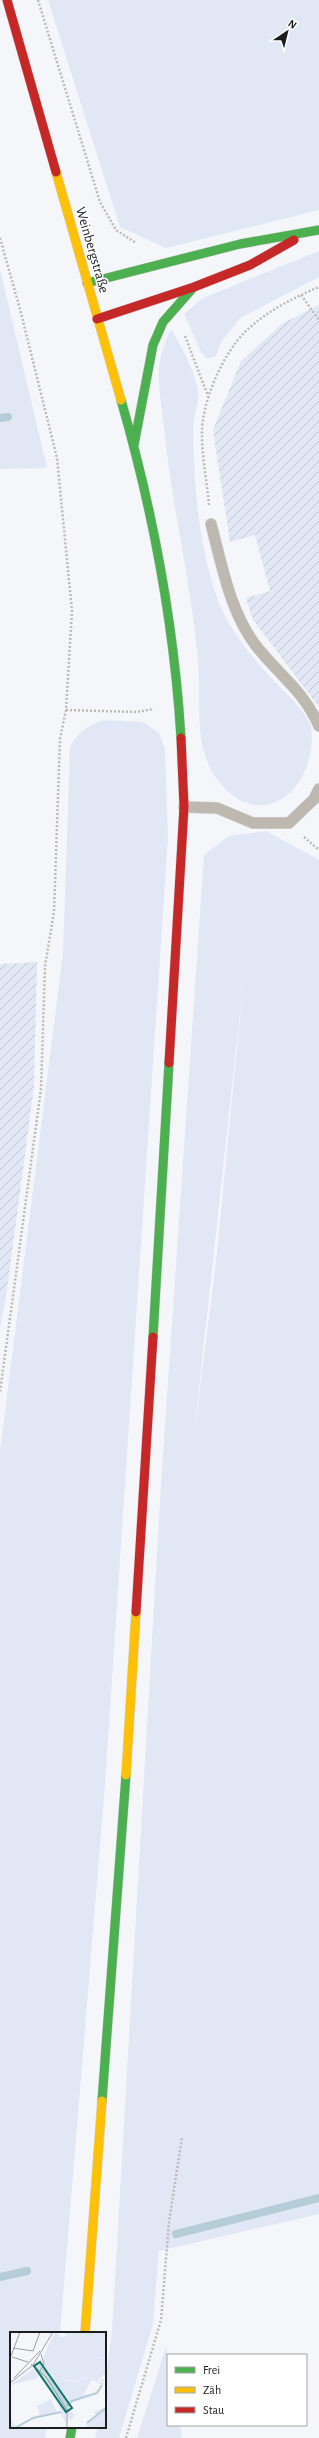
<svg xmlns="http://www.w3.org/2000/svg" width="319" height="2438" font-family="'Alegreya Sans',sans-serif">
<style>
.green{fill:#e2e7f6;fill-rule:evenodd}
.garden{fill:url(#garden-furrows)}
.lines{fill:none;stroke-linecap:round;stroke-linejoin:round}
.stream{stroke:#b5cdd8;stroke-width:8}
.lane-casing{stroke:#d3d4d6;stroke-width:12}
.fast-casing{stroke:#d3d4d6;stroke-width:10}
.slow-casing{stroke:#d3d4d6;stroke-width:10}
.jam-casing{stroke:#d3d4d6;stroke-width:10}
.path{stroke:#bdbab7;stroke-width:2.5;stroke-dasharray:2 2;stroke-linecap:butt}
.lane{stroke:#beb9b0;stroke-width:11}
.fast{stroke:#4caf50;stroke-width:9}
.slow{stroke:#ffc107;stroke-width:9}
.jam{stroke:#c62828;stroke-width:9}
.labels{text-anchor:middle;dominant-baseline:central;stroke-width:3;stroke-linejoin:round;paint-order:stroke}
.street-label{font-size:14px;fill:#1b1c1e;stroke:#fff}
.inset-river{fill:none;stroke:#b5cdd8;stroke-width:2}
.inset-road{fill:none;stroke:#9e9fa2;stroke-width:1}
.view{fill:#0f766e;fill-opacity:0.15;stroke:#0f766e;stroke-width:2}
.inset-edge{fill:none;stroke:#1b1c1e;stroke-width:2}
</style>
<defs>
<pattern id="garden-furrows" width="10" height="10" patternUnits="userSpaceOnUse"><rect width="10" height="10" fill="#e2e7f6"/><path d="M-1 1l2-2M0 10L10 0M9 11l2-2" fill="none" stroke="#c1c6d2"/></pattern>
</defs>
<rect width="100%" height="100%" fill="#f5f6fa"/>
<path class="green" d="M48,0h271v210l-153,38 -46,-21z
M319,251v26l-79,41 -19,24 -5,14 -9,3 -6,-7 -17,-38 19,-16z
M0,269l47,199 -47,1z
M171,329c10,16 28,49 27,69 0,7 -3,14 -4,21 -1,13 -1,28 0,42 2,45 8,94 23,137 12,32 34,58 57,83 13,13 29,27 37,45 8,64 -52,111 -94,53 -22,-29 -17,-69 -18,-103 -5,-84 -27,-165 -35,-248 -2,-20 -6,-40 -5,-59 1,-15 6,-27 12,-40z
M104,720l39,2 16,11 6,16 3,88 -63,948 -45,548h-49v94h36l-2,11h-45v-987l63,-498 7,-206c8,-16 18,-21 34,-27z
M266,831l53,29v1354l-160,37 -6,73 -34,114h-24l3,-11h7v-43l7,-53 49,-847 43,-629 25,-19zM245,966l-29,297 -22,172z
M0,1290h7l-7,39z
M166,2347l2,12v66h12l2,13h-45z"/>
<path class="garden" d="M319,305v402l-66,-87 -7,-22 24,-7 -15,-56 -25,7 -17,-112 28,-69 42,-38z
M37,962l-3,124 -27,204h-7v-326z"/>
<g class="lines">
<path class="stream" d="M0,418l8,-1
M176,2234l143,-36
M0,2277l27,-6"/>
<g class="lane-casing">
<path id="lane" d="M211,524c11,41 19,89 46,123 23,29 46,43 62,79
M184,807l33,1 36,15h36l25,-24 5,-10"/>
</g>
<g class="fast-casing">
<path id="fast" d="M87,283l153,-39 79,-14
M121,400c32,111 53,223 60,338
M134,445l19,-100 10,-23 29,-33
M153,1337l16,-274
M102,2101l24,-326
M70,2438l2,-11"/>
</g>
<g class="slow-casing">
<path id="slow" d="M56,172l65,228
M126,1775l10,-163
M85,2333l17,-232"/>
</g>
<g class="jam-casing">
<path id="jam" d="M7,0l49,172
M97,319l97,-32 56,-22 44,-25
M169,1063l15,-256 -3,-69
M136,1612l17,-275"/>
</g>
<path class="path" d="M38,0l62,202 16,28 20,13
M0,238l20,71 37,149 15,153 -6,99 -6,29 -6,173 -9,54 -4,123 -41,303
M301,295l18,25
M185,336l23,60
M209,505c-2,-23 -7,-47 -7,-70 -1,-32 21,-82 44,-104 21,-20 47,-33 73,-44
M66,710l70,2 18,-3
M304,837l15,13
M126,2438l35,-118 8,-98 13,-85"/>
<use href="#lane" class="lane"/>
<use href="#fast" class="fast"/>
<use href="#slow" class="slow"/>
<use href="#jam" class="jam"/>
</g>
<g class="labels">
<g class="street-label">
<text transform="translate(92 250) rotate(74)">Weinbergstraße</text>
</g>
</g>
<g transform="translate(10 2332)">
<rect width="96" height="96" fill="#f5f6fa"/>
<path d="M23,37l8,6 -6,4 -25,6zM46,45l9,3 2,7 -1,-7 9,2 13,-5 4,2 -8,16 14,-1 -27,8 -4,5 8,9 -6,5 -2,-11 -18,-30zM35,47l21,31v13l-6,-10 -27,5 -15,10h-8v-11l4,8 5,1 14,-9 7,-2 -3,-9 14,-7 6,14 4,-2zM96,75v21h-20l2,-7 8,-6 -2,-3z" fill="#e2e7f6"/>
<path d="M54,0h42v26l-26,-2 -7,10 -5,-2 -3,-2 3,-8 -10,-2 10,-13z" fill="#e2e7f6"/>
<path d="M45,0l7,5 4,-1 2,3 -10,13 10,2 -3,8 3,2 5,2 7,-10 26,2v15l-9,8 3,2 1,-4h3l-1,4 2,1 1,-5v6l-6,-1 -13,-7 -12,4 -9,-1v7l-1,-8 -14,-1 -8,-6 1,-17z" fill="#e2e7f6"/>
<path class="inset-river" d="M57,74l5,-5 25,-8 5,-8M77,91l19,-15M5,96l18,-10 28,-6"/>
<path class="inset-road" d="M3,16l20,3 7,-19M1,24l9,-24M2,25l16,5M21,32l15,13 21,33v18M30,39l4,-7 -3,-10M4,46l26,-27M0,51l23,-18 20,-33"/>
<path class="view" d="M30,30l32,46 -6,4 -32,-46z"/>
<rect width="96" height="96" class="inset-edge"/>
</g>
<rect x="167" y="2354" width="140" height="72" fill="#ffffff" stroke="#a4a4a5"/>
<rect x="175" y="2367" width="20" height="6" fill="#4caf50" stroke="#a4a4a5"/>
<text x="203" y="2374" font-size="12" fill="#1b1c1e">Frei</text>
<rect x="175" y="2387" width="20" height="6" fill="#ffc107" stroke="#a4a4a5"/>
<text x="203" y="2394" font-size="12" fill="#1b1c1e">Zäh</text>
<rect x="175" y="2407" width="20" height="6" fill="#c62828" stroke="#a4a4a5"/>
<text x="203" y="2414" font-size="12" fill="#1b1c1e">Stau</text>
<g transform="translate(287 32) rotate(35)" stroke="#ffffff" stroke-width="3" paint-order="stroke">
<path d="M0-3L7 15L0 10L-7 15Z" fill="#1b1c1e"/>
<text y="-6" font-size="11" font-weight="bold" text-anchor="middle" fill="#1b1c1e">N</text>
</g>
</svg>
